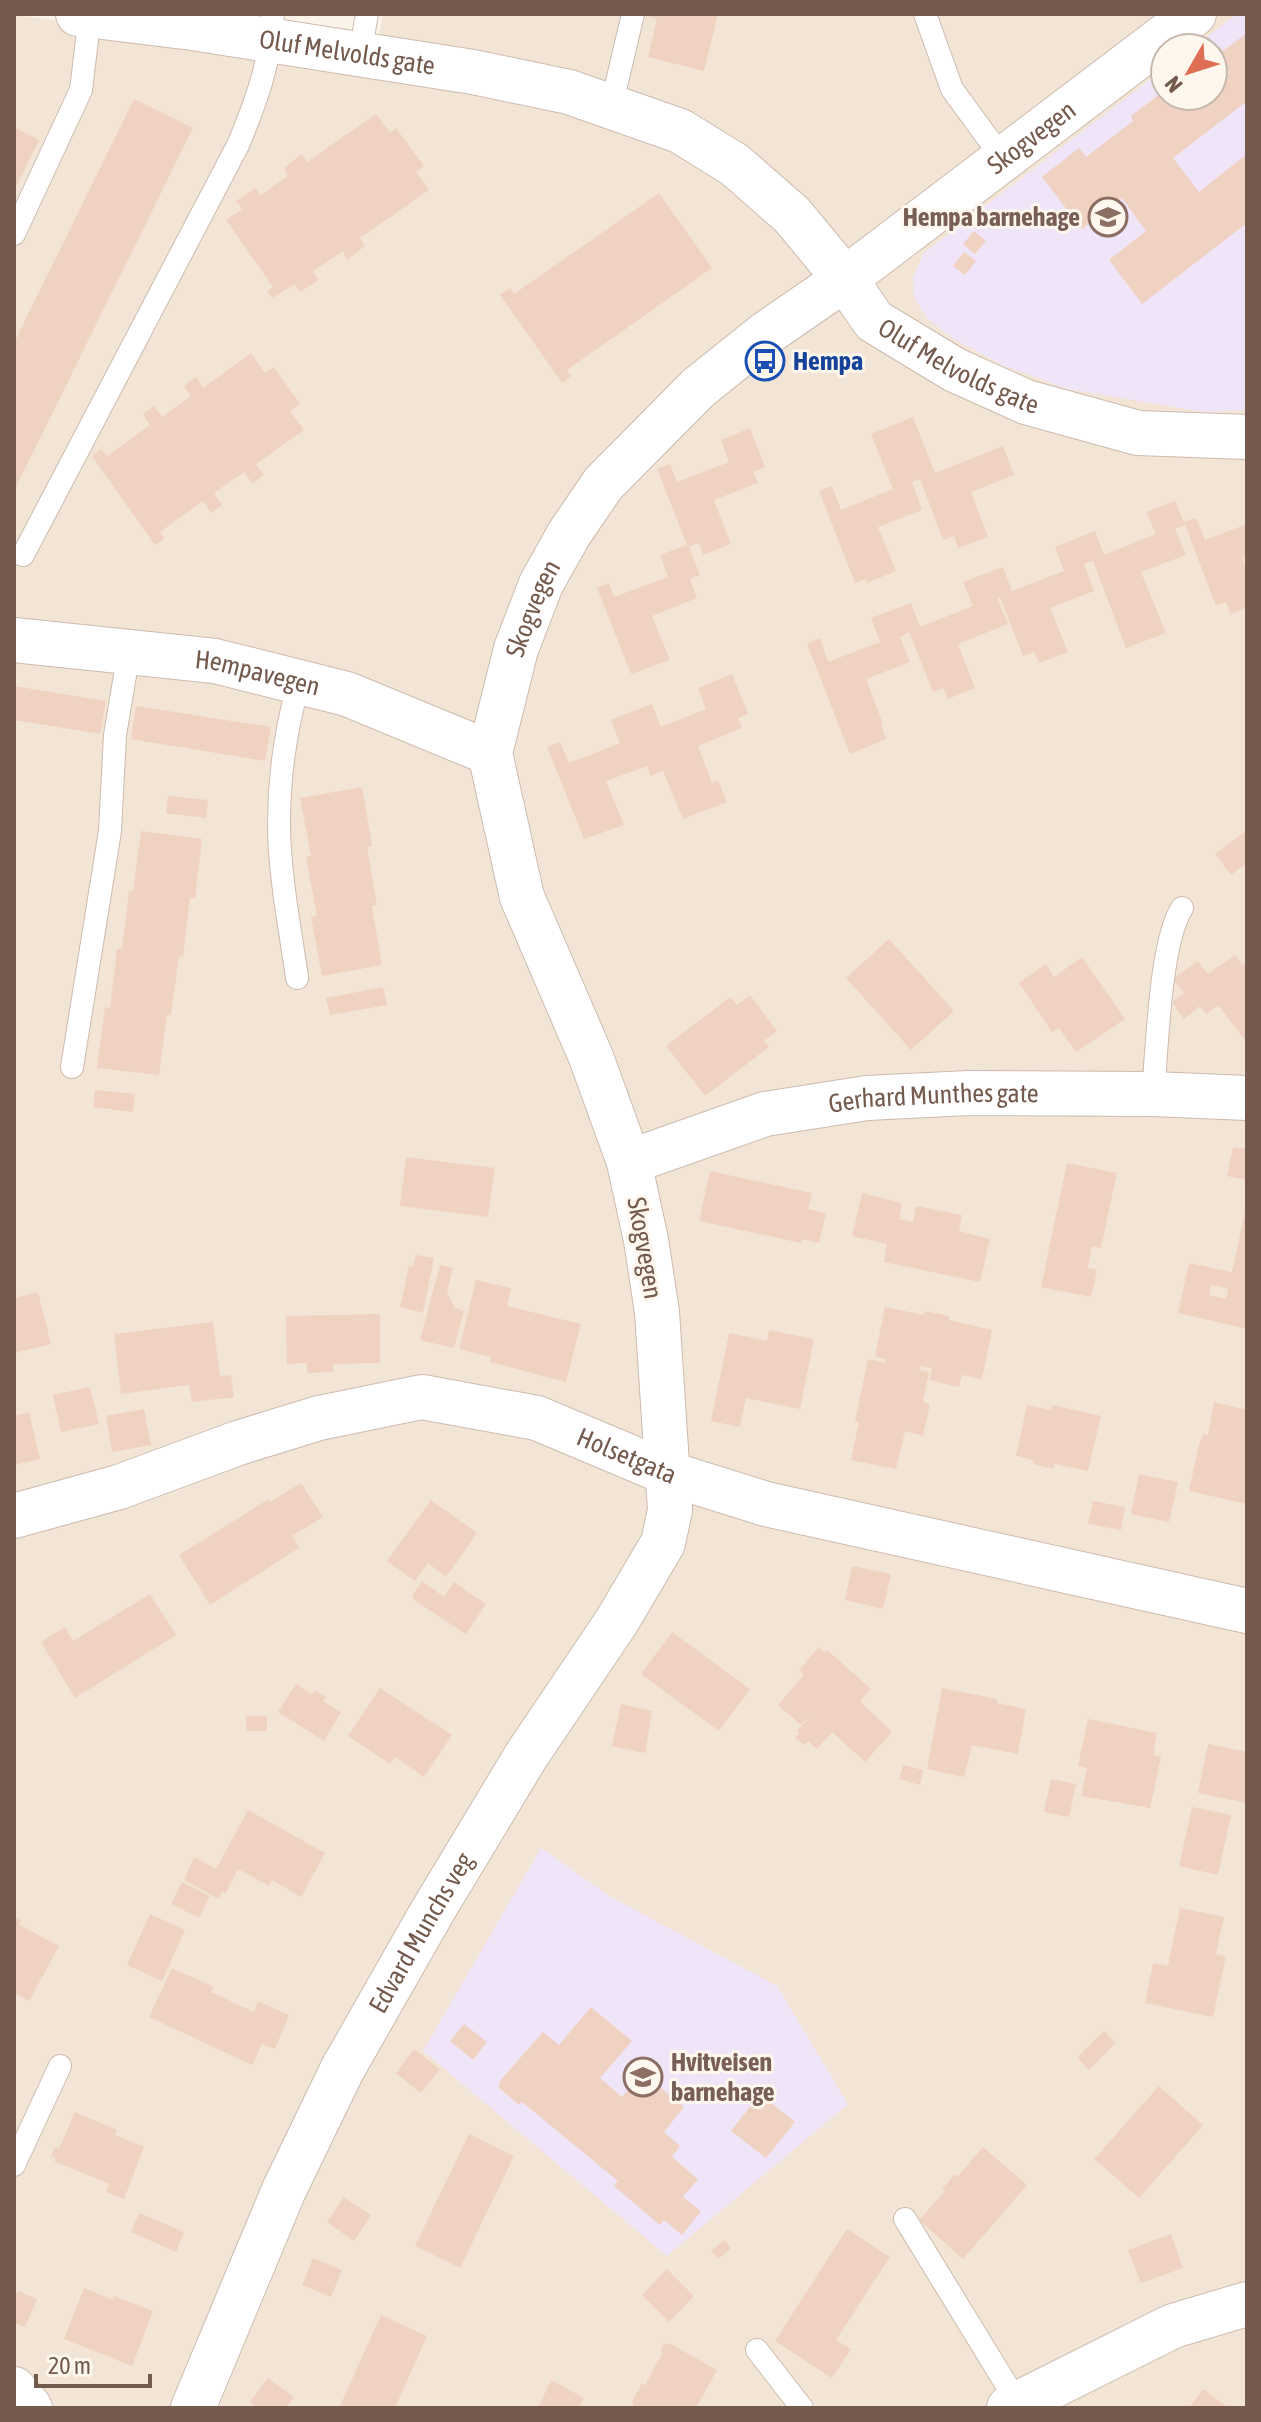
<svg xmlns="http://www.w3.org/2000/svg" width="1261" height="2422" font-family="'Asap Condensed',sans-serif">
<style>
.residential{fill:#f2e5d6;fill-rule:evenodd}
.education{fill:#f0e4f8}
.building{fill:#efd2c1;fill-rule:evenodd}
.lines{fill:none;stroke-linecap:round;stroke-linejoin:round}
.lane-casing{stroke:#cdbbae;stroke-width:24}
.street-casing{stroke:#cdbbae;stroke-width:46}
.lane{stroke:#fff;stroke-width:22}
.street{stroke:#fff;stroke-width:44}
.labels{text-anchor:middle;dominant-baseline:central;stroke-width:6;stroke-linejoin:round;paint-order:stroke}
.street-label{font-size:26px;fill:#745a4d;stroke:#fef7ee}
.education-label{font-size:26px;font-weight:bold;fill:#785e54;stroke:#fef7ee;text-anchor:end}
.transit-label{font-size:26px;font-weight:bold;fill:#164399;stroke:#fef7ee;text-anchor:start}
</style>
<rect width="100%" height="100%" fill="#fbf3e8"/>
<path class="residential" d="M383,14h864v2394h-1195l-38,-45v-2348l177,22 181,32zM1165,48h48v48h-48z"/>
<path class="education" d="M1237,14h10v396l-43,2 -136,-23 -66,-24 -50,-27 -25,-20 -13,-21 -1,-20 11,-24 241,-185v28h48v-48h-21z
M541,1848l70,49 166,89 71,118 -181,152 -244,-205z"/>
<path class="building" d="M640,14h78l-14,57 -56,-14 9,-38z
M1247,33v68l-74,57 26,34 48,-38v69l-105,81 -33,-44 37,-29 -24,-33 -40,31 -40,-52 37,-29 7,9 47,-36 -2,-5 34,-26v6h48v-43l7,-6 3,4z
M134,99l59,29 -179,363v-148z
M376,114l14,19 6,-5 28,38 -8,6 13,18 -69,48 5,8 -18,14 -4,-9 -30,20 6,9 -19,12 -5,-8 -23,14 -5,-6 6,-5 -47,-67 16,-11 -6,-8 19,-13 6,7 27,-19 -4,-8 18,-14 5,8z
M14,127l25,13 -25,51z
M659,193l53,75 -145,102 4,6 -9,7 -62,-88 10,-7 4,6z
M974,231l12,10 -11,13 -12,-10z
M964,252l12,9 -11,14 -12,-9z
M251,353l14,20 9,-6 26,37 -10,7 14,19 -48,34 8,11 -12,8 -8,-11 -30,21 8,12 -11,8 -8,-12 -43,31 4,7 -9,6 -63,-89 9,-7 6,7 43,-31 -7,-11 11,-8 8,11 29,-21 -7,-10 12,-9 7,11z
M913,417l22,56 68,-27 11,29 -43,17 17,45 -30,11 -4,-12 -11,4 -23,-61 -8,3 10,28 -44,17 18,44 -29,12 -1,-4 -11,4 -36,-92 13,-5 9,24 52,-21 -22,-55z
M750,428l15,39 -12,5 5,11 -44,17 17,44 -28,11 -4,-12 -10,4 11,28 -10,4 7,19 -45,18 18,44 -39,14 -34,-86 12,-5 5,14 54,-20 -8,-22 27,-10 -30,-76 13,-5 7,18 52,-20 -8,-22z
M1175,501l9,21 12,-4 9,22 42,-16v32l-5,2 5,14v35l-16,7 -5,-12 -10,4 -31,-81 -10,4 11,26 -45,17 25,61 -40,15 -33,-87 -9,3 10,27 -44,17 18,44 -29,11 -5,-11 -11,4 -23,-59 -3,1 11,26 -50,20 17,44 -27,11 -5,-11 -10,4 -24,-60 -9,5 10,25 -44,17 17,45 -2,1 5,14 -36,15 -43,-110 13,-6 8,24 52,-20 -9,-24 40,-15 9,24 53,-21 -10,-24 40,-15 9,24 52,-20 -9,-24 40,-16 9,24 52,-21 -10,-22z
M732,674l16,40 -10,4 4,10 -44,18 14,37 6,-3 9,22 -44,17 -20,-48 -12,5 -4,-10 -41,15 18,44 -40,14 -37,-92 13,-5 9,21 51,-20 -9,-23 41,-16 9,23 45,-18 -8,-21z
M14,686l92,15 -6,33 -86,-14z
M136,706l135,21 -6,34 -134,-22z
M362,787l10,59 -5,1 10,58 -5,1 10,59 -60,11 -11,-59 6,-1 -11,-59 5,-1 -11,-58z
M168,796l40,4 -2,18 -40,-5z
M1247,830v33l-16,12 -16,-21z
M141,831l61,8 -7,60 -5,-1 -7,59 -4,-1 -8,59h-4l-8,60 -62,-7 8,-61 5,1 7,-59h5l7,-58h4z
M889,939l65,72 -43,39 -65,-72z
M1235,955l8,10 4,-3v81l-29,-38 -12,9 -6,-8 -16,13 -12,-17 12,-9 -11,-14 25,-18 10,13z
M1082,957l43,62 -49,33 -17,-24 -7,4 -33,-49 27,-19 8,13z
M383,987l4,18 -57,10 -4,-17z
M750,995l27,36 -13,10 5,6 -64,49 -39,-50 64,-49 7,8z
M95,1090l40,4 -2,18 -40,-5z
M1233,1147l14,2v31l-20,-4z
M406,1157l89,11 -7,49 -88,-11z
M1067,1163l50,10 -16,75 -9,-2 -4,22 9,2 -6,27 -50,-10z
M710,1171l102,22 -4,16 18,4 -7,30 -17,-4 -1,4 -102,-22z
M862,1193l40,10 -3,16 14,3 3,-16 46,9 -3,16 31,8 -10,43 -96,-20 3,-18 -35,-8z
M1246,1207l1,122 -69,-16 11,-50 43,9zM1211,1285l17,3 -2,11 -17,-4z
M416,1255l18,3 -11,55 -23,-6 9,-41 4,1z
M440,1265l13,3 -6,24 8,16 9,3 -10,37 -34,-8z
M476,1280l35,8 -4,18 74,18 -15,58 -76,-20 1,-5 -32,-8z
M38,1292l13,52 -37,9v-55z
M885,1307l39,8 1,-4 24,5v4l43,10 -10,49 -20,-4 -3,12 -30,-7 3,-12 -12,-2 -1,4 10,2 -6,30 7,2 -7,32 -18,-5 -9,38 -45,-9 8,-38 -4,-1 13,-62 17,4v-4l-10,-3z
M380,1314v49l-47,1v8l-26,1v-10l-20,1 -1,-48z
M213,1322l7,54 11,-1 3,22 -42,5 -3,-17 -68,9 -7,-60z
M769,1330l45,9 -14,70 -54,-11 -6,29 -29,-6 18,-88 38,8z
M90,1387l9,37 -38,8 -8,-37z
M1214,1402l33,8v94l-58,-13 10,-47 4,-10 5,1z
M1027,1405l24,5 1,-5 49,11 -13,55 -33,-7 -2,5 -20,-5 1,-4 -18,-4z
M144,1409l7,36 -39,7 -6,-36z
M29,1412l11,47 -26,6v-49z
M1139,1474l39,8 -9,40 -38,-8z
M301,1483l22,34 -31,19 7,12 -89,57 -31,-50 90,-56 1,3z
M431,1500l46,33 -31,44 -18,-14 -13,18 -28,-20z
M1093,1501l32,6 -4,23 -33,-6z
M852,1566l39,8 -8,35 -38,-9z
M422,1581l22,16 10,-15 32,22 -20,30 -52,-34 -2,-4z
M150,1594l26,41 -101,63 -34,-56 24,-15 8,14z
M672,1632l78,57 -31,42 -78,-57z
M819,1647l6,6 2,-3 44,39 -11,12 32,31 -27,30 -33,-30 -15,17 -9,-8 -4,4 -9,-7 4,-5 -2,-2 18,-19 -14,13 -23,-20 26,-30 -5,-5z
M296,1684l16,10 3,-4 11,7 -3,4 18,11 -17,29 -46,-29z
M380,1688l72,47 -28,42 -29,-20 -5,7 -42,-28z
M942,1688l55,11v4l29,6 -8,45 -46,-9 -8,32 -37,-8z
M621,1704l31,7 -7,42 -33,-7z
M246,1716h21v15h-21z
M1088,1719l69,14 -4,22 8,2 -11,51 -69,-12 6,-28 -9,-2z
M1208,1744l39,8v51l-49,-10z
M903,1765l20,5 -3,15 -21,-6z
M1051,1779l25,5 -7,33 -25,-5z
M1192,1807l39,8 -13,60 -39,-9z
M248,1810l77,43 -24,44 -29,-17 -3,6 -31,-17 -13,25 -3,-2 -3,7 -35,-19 10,-23 22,12z
M182,1882l28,14 -11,22 -28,-14z
M1180,1908l44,9 -8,37 10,2 -13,61 -68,-14 8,-40 15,3z
M150,1914l35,16 -23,51 -35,-16z
M14,1916l7,4 -2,5 40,21 -30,55 -15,-8z
M172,1968l42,19 -3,5 43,20 4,-11 31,14 -14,34 -13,-5 -10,21 -103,-48z
M591,2007l41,34 -32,37 22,19 21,-24 41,34 -20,25 16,14 -8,11 26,22 -15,18 18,14 -19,24 -18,-15 -4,5 -46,-39 4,-5 -96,-79 -3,3 -21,-18 2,-3 -1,-2 44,-50 16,13z
M464,2024l23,18 -14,18 -23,-19z
M1104,2031l11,12 -26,27 -12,-13z
M414,2049l26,20 -19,24 -25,-20z
M1159,2086l44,39 -64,73 -45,-39z
M760,2094l35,28 -29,36 -35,-27z
M75,2112l42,18 -2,5 29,12 -20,52 -18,-7 3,-8 -55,-23 2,-3 -5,-2 4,-9 4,2z
M469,2134l45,22 -54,112 -45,-22z
M983,2147l44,38 -64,74 -44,-39 26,-29 -3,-2 13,-15 3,2z
M344,2197l27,18 -17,26 -27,-19z
M139,2213l45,19 -8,20 -45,-20z
M847,2229l43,28 -54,83 15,9 -19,29 -57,-37z
M1171,2234l12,34 -42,15 -13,-33z
M725,2240l6,8 -13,11 -7,-8z
M313,2258l29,12 -11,27 -29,-12z
M667,2269l27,27 -25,26 -27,-27z
M84,2288l29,12 1,-4 39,15 -21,55 -68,-27z
M18,2291l19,8 -12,28 -11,-4v-22z
M381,2315l46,21 -32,72h-56z
M664,2343l3,2 2,-2 48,27 -21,38h-64l2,-4 -2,-2 10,-19 3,2 18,-33 -3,-1z
M268,2378l26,19 -8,11h-28l-8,-6z
M551,2380l33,18 -5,10h-41z
M1203,2389l26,19h-40z"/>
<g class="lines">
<g class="lane-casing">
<path id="lane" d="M925,14l27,75 51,70
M360,54l7,-40
M611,107l22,-93
M14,234l67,-144 9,-75
M23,555l215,-410c18,-43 33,-84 35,-131
M297,978c-7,-51 -18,-104 -18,-155 0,-48 7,-95 20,-141
M72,1067l38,-236 5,-96 14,-83
M1153,1094c4,-44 7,-152 29,-186
M14,2165l46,-99
M905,2219l112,183
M757,2350l45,58"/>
</g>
<g class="street-casing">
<g id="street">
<path id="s1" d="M78,14l114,14 281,44 96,20 111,39 55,34 57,50 53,64 29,42 81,49 71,32 112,31 109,4"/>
<path id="s2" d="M14,640l201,21 132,33 143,59"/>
<path id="s3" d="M629,1162l136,-48 102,-16 102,-5 184,1 94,4"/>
<path id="s4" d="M14,1516l105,-29 119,-44 81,-25 103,-21 115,21 133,56 96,30 481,107"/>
<path d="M14,2389l16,19"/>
<path id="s5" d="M193,2408l91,-218 58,-120 90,-158 94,-156 91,-135 46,-78 7,-33 -13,-198 -11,-72 -17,-78 -38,-105 -69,-160 -32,-144 26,-104 25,-65 28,-50 34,-50 95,-96 70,-56 77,-53 349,-265"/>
<path d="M1009,2408l164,-82 74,-22"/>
</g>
</g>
<use href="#lane" class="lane"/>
<use href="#street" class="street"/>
</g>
<defs>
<g id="school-ring" transform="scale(2)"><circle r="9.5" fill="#fef7ee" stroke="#8d6e63" stroke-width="1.5"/><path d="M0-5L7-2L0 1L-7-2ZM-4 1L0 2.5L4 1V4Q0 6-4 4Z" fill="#8d6e63"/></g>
<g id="bus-ring" transform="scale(2)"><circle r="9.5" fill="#fef7ee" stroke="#1a4fb4" stroke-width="1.5"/><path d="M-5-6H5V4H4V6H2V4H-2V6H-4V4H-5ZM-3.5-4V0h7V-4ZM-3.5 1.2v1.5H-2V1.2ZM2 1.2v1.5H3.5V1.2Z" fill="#1a4fb4"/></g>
</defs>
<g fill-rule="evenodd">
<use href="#school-ring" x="1108" y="217"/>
<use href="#bus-ring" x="765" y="361"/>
<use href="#school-ring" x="643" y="2077"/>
</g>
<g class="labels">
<g class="street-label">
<text stroke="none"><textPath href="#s1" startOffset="272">Oluf Melvolds gate</textPath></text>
<text stroke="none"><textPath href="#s5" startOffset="2652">Skogvegen</textPath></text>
<text stroke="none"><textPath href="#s1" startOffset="986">Oluf Melvolds gate</textPath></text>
<text stroke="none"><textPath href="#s5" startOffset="1956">Skogvegen</textPath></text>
<text stroke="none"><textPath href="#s2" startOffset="246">Hempavegen</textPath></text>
<text stroke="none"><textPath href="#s3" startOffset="314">Gerhard Munthes gate</textPath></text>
<text transform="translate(645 1248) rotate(80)">Skogvegen</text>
<text stroke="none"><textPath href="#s4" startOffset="640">Holsetgata</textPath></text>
<text stroke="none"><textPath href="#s5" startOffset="528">Edvard Munchs veg</textPath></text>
</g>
<g class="education-label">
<text x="1080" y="217">Hempa barnehage</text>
<text x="671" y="2062" text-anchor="start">Hvitveisen<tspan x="671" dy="30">barnehage</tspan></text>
</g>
<g class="transit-label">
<text x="793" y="361">Hempa</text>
</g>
</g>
<rect width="1261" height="2422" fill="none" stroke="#745a4d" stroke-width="32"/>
<g transform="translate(1189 72) rotate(231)"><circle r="38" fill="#fef7ee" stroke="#c7b8ae" stroke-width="2"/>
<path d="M0-6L14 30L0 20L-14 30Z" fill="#de6f54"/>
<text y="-12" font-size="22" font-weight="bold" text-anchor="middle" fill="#745a4d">N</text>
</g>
<path d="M36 2374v12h114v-12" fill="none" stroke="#745a4d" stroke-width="4"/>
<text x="48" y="2374" font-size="24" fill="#745a4d" stroke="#fef7ee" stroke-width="6" paint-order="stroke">20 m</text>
</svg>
